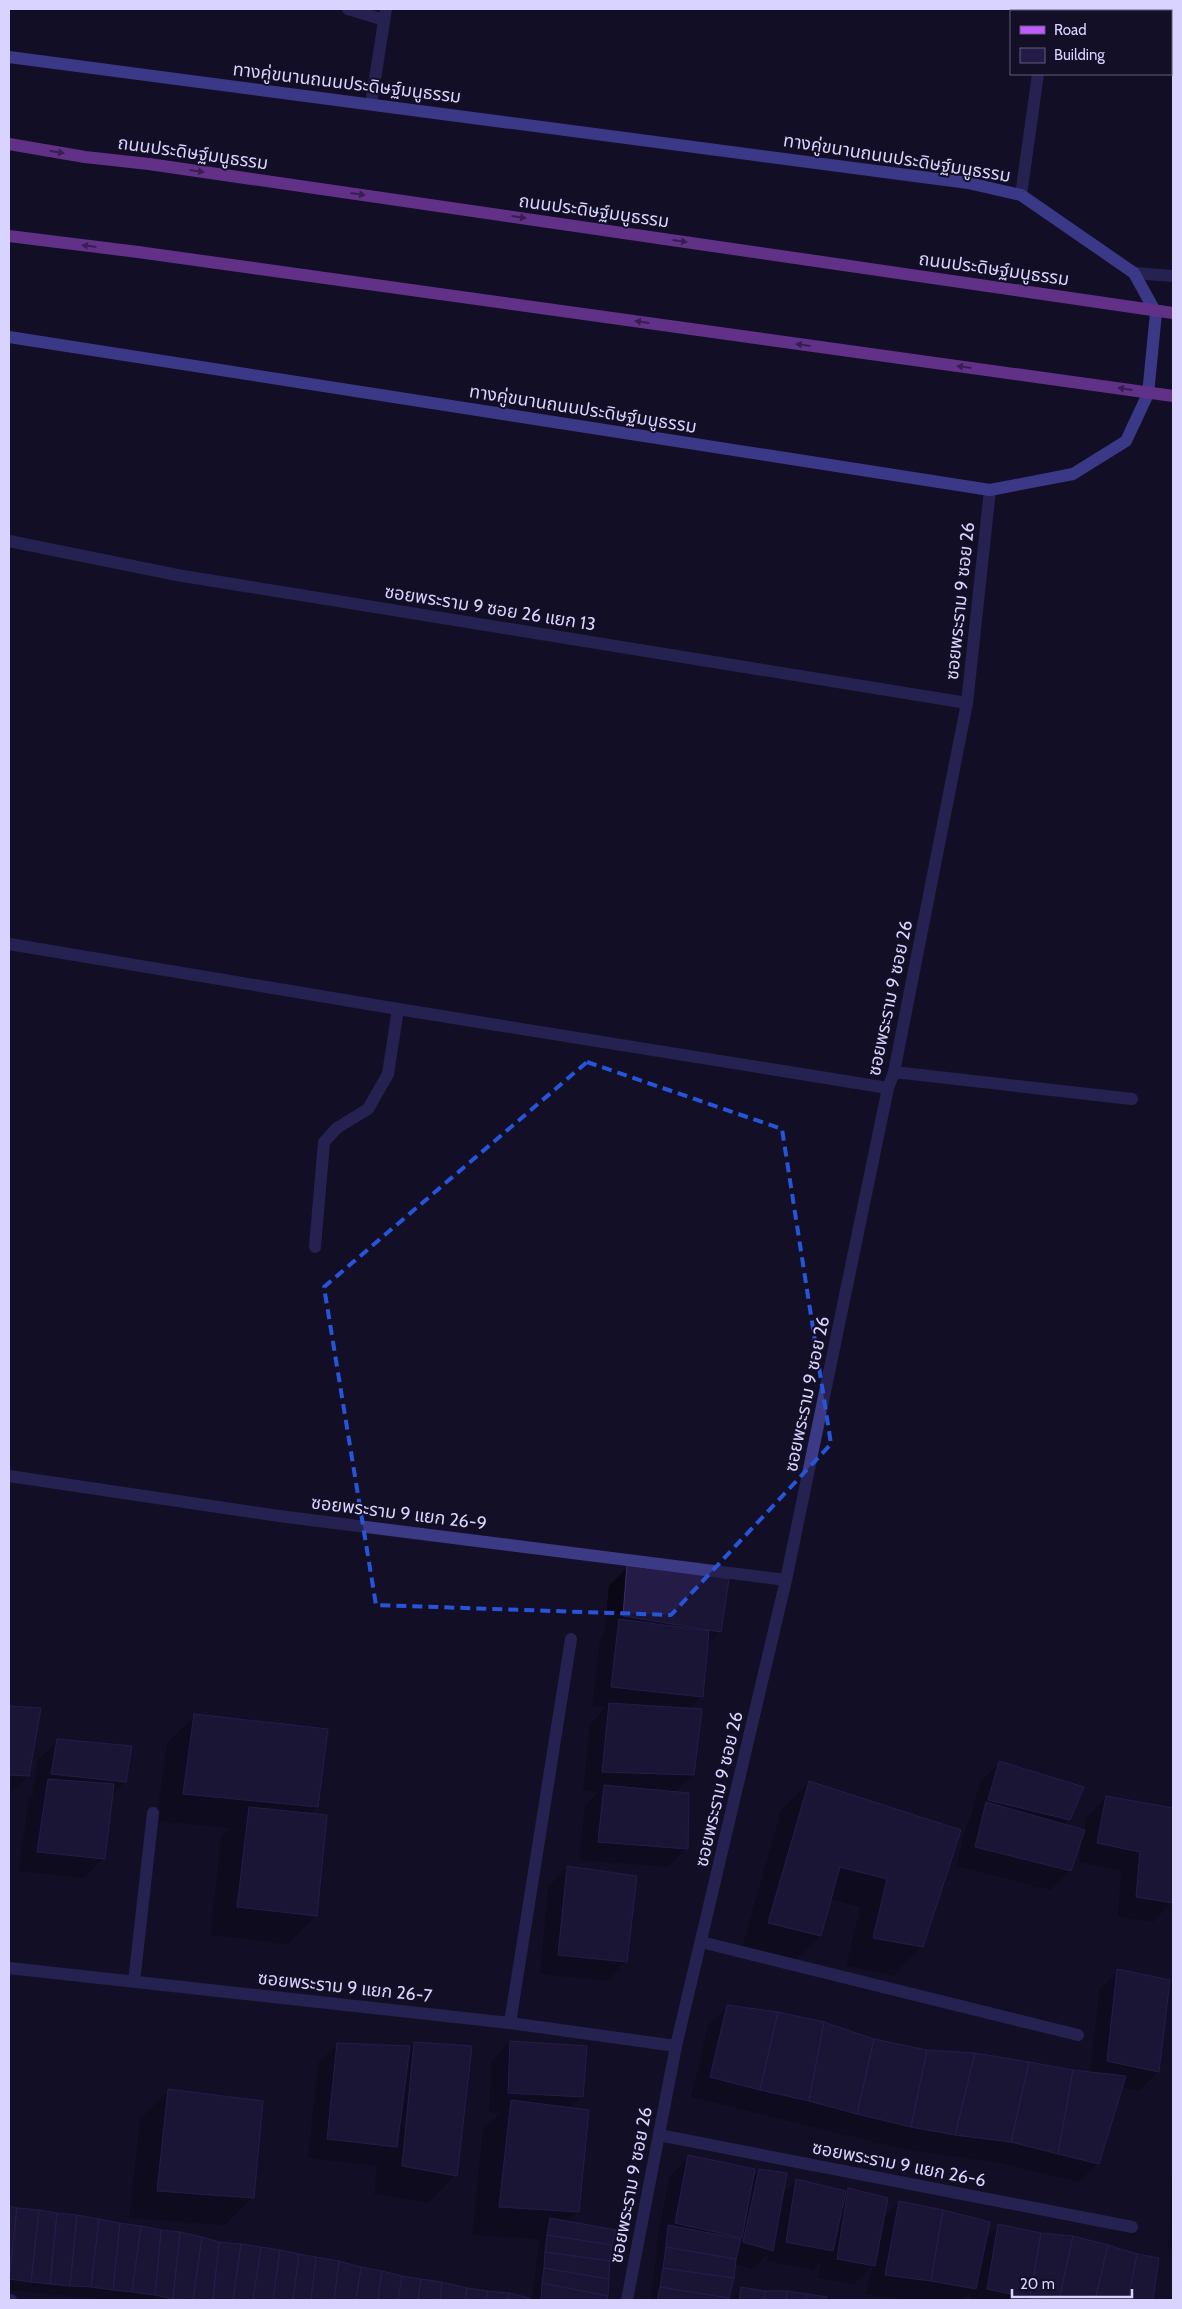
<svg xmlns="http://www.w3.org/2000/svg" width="1182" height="2309" font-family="Cabin,'Noto Sans Thai',sans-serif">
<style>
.shadow{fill:#0007}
.building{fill:#241b47;stroke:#3b2d73}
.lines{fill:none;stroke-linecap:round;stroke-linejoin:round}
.lane{stroke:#3d3a85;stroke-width:12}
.street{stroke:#3d3a85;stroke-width:12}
.secondary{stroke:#6f6bff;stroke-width:12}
.primary{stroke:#c25bff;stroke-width:12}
.primary-bridge{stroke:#c25bff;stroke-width:12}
.oneway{fill:#623188}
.marked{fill:none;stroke:#2655da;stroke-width:4;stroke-dasharray:10 6;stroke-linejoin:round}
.labels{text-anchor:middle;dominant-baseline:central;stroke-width:4;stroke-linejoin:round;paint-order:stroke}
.street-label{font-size:18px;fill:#d9d4ff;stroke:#130f26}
</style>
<rect width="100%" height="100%" fill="#130f26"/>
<path class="shadow" d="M628,1566l99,14 -7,52 -14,14 -4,50 -13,13 4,66 -18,17 12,56 -19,19 -89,-7 6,-55 14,-13 -16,-1 7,-67 16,-17 -14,-1 8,-66 4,-5 5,-49z
M9,1707l31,3 -12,66 -19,19z
M195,1715l122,91 -8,9 7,100 -28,29 -78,-9 11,-98 8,-9 -73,-7 11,-78z
M58,1740l67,42 -13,13 -9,64 -19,19 -66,-7 11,-72 6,-5 -3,-1 6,-33z
M1000,1762l69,57 -5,6 20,6 3,-14 19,-20 67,12 -1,93 -19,20 -35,-6 3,-45 -42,-9 2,-24 -11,32 -19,20 -95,-24 11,-43 3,-4 10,-37z
M809,1782l150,49 -37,115 -28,29 -48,-9 14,-59 -30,-8 -10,37 -28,28 -51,-13 40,-141z
M567,1867l59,94 -19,20 -67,-7 8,-87z
M1118,1971l51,10 -11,91 -19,19 -18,-4 -23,76 -19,19 -88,-21 -56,-7 -44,-8 -200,-49 17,-72 20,-19 199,46 163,21 9,-83z
M510,2042l72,55 -13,12 9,102 -12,11 48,9 -6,69h-76l7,-61 -67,-4 11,-106 17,-16 -11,-1 2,-50z
M415,2043l41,132 -28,28 -54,-9 3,-28 -69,-8 10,-95 20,-19 70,6z
M168,2091l85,106 -28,28 -96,-7 11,-99z
M1173,2156v93l-5,-1z
M689,2157l63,21 7,-7 23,23 14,-13 50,11 3,-2 33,29 17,-17 86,37 13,-13 160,33 -6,41h-182l1,-8 -8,8h-58l-39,-6 6,-27 -18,17 -36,-6 3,-17 -8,9 -46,-9 1,-7 -15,15 -18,-5 -7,36h-78l8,-57h-2l14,-67z
M9,2207l210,36 308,57h-422l-96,-10z
M742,2289l85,9 7,2h-104z"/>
<path class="building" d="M627,1565l102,14 -8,53 -98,-16z
M619,1619l90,12 -6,66 -92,-10z
M609,1703l93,6 -8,66 -92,-3z
M9,1706l32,2 -12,68 -20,-1z
M194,1714l134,15 -10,78 -135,-13z
M57,1739l75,7 -6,36 -75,-8z
M999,1761l85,26 -14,33 -82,-20z
M48,1779l66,5 -9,75 -68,-7z
M809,1781l152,49 -38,117 -50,-9 14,-59 -47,-12 -19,69 -53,-13z
M604,1785l85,8 -1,56 -90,-7z
M1106,1796l67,12v95l-37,-6 4,-45 -43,-9z
M986,1802l99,28 -14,41 -96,-24z
M249,1807l78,8 -10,101 -80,-9z
M567,1866l70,10 -10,86 -69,-7z
M1117,1969l53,11 -11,92 -52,-11z
M727,2005l51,7 -18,78 -50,-13z
M778,2012l46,10 -15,79 -49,-11z
M824,2022l50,17 -17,75 -48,-13z
M874,2039l53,11 -16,77 -54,-13z
M510,2041l77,5 -4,51 -75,-4z
M414,2042l58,4 -15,130 -55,-10z
M337,2043l73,3 -13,101 -70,-8z
M927,2050l48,3 -20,82 -44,-8z
M975,2053l54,9 -18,80 -56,-7z
M1029,2062l44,8 -15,84 -47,-12z
M1073,2070l53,6 -27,88 -41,-10z
M168,2089l95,12 -9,97 -97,-7z
M511,2100l78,10 -10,102 -80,-5z
M688,2155l67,14 -13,69 -67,-15z
M759,2169l28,4 -14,78 -30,-9z
M796,2179l50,12 -13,60 -47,-9z
M848,2188l40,10 -13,68 -38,-7z
M899,2201l44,9 -12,71 -46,-6z
M9,2206l8,2 -8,71z
M17,2208l22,2 -8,72 -22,-3z
M39,2210l18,3 -7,71 -19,-2z
M943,2210l47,12 -14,67 -45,-8z
M57,2213l20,2 -7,71 -20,-2z
M77,2215l22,4 -8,68 -21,-1z
M550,2218l66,12 -4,15 -65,-10z
M99,2219l21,4 -7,67 -22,-3z
M120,2223l21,3 -9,66 -19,-2z
M998,2224l43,9 -11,65 -43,-9z
M668,2225l73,14 -5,20 -70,-12z
M141,2226l20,4 -6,65 -23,-3z
M161,2230l19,2 -7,67 -18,-4z
M180,2232l22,5 -9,63 -20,-1z
M1041,2233l32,3 -14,64 -29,-2z
M547,2235l65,10 -2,16 -65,-9z
M1073,2236l35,9 -13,55h-36z
M202,2237l17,5 -6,58h-20z
M219,2242l22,2 -8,56h-20z
M241,2244l20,3 -8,53h-20z
M1108,2245l29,9 -9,46h-33z
M261,2247l19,3 -7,50h-20z
M666,2247l70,12 -2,19 -71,-10z
M280,2250l19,4 -6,46h-20z
M545,2252l65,9 -1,18 -65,-11z
M299,2254l17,3 -5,43h-18z
M1137,2254l22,4 -6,42h-25z
M316,2257l23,4 -5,39h-23z
M339,2261l22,6 -5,33h-22z
M361,2267l21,4 -4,29h-22z
M544,2268l65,11 -1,17 -66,-13z
M663,2268l71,10 -5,20 -69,-11z
M382,2271l20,5 -4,24h-20z
M402,2276l19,3 -3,21h-20z
M421,2279l21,3 -2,18h-22z
M442,2282l25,6 -2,12h-25z
M542,2283l66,13 -1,4h-66z
M660,2287l69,11v2h-72z
M741,2287l24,4 -1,9h-25z
M467,2288l21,3 -2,9h-21z
M488,2291l21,2 -1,7h-22z
M765,2291h22l-1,9h-22z
M787,2291l20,3 -1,6h-20z
M509,2293l20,5 -1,2h-20z
M807,2294l20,3v3h-21z"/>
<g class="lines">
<path class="lane" d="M348,9l36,11
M315,1247l9,-105 13,-14 31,-19 20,-35 10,-65
M510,2023l61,-384"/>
<path class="street" d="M1047,11v-2
M371,104l15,-95
M1021,195l17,-121
M1134,273l39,3
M9,541l168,34 790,128
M9,944l389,65 490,79
M894,1072l238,27
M9,1476l270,40 507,64
M701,1942l377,93
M9,1968l501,55 166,23
M134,1982l19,-169
M659,2135l473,92
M9,2300h2
M627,2300l49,-254 110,-466 102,-492 6,-16 73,-369 23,-213"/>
<path class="secondary" d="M9,57l959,126 53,12 113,78 22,40 -8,81 -22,47 -53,33 -83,16 -981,-153"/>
<path class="primary" d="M9,144l76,13 64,7
M9,236l129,16"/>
<path class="primary-bridge" d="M149,164l1024,149
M138,252l1035,144"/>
</g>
<defs><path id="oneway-solid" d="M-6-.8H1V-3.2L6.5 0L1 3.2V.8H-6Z" transform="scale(1.25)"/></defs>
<g class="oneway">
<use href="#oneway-solid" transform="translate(57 152) rotate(9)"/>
<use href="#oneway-solid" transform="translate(197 171) rotate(8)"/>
<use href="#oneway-solid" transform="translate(358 194) rotate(8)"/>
<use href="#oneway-solid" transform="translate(519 217) rotate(8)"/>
<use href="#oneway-solid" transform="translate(680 241) rotate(8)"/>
<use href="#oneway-solid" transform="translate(89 246) rotate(-173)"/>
<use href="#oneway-solid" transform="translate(642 322) rotate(-172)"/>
<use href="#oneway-solid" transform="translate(803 345) rotate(-172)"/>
<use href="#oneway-solid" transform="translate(964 367) rotate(-172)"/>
<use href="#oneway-solid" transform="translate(1125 389) rotate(-172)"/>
</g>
<path d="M0 0H1182V2309H0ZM587,1062l195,67 49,315 -160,171 -295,-10 -52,-318z" fill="#130f26" fill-opacity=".55" fill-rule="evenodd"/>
<path class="marked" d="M587,1062l195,67 49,315 -160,171 -295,-10 -52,-318z"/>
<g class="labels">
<g class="street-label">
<text transform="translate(347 83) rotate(7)">ทางคู่ขนานถนนประดิษฐ์มนูธรรม</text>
<text transform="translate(193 153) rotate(8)">ถนนประดิษฐ์มนูธรรม</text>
<text transform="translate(897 158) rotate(9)">ทางคู่ขนานถนนประดิษฐ์มนูธรรม</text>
<text transform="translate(594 211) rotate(8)">ถนนประดิษฐ์มนูธรรม</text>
<text transform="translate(994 269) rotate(8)">ถนนประดิษฐ์มนูธรรม</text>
<text transform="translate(583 409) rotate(9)">ทางคู่ขนานถนนประดิษฐ์มนูธรรม</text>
<text transform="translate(960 601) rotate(-84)">ซอยพระราม 9 ซอย 26</text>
<text transform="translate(490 608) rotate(9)">ซอยพระราม 9 ซอย 26 แยก 13</text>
<text transform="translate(890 998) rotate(-78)">ซอยพระราม 9 ซอย 26</text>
<text transform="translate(807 1394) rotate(-78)">ซอยพระราม 9 ซอย 26</text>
<text transform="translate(399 1513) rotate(7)">ซอยพระราม 9 แยก 26-9</text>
<text transform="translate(719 1789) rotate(-77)">ซอยพระราม 9 ซอย 26</text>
<text transform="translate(345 1987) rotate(6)">ซอยพระราม 9 แยก 26-7</text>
<text transform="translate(899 2164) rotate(11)">ซอยพระราม 9 แยก 26-6</text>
<text transform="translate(631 2185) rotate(-79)">ซอยพระราม 9 ซอย 26</text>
</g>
</g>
<rect width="1182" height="2309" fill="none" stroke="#d9d4ff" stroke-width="20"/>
<rect x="1010" y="10" width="162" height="65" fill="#130f26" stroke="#625e7d"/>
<rect x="1020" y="26" width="25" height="8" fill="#c25bff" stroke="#625e7d"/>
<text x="1054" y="35" font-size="15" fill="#d9d4ff">Road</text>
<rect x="1020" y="48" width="25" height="15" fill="#241b47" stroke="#625e7d"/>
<text x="1054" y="60" font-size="15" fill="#d9d4ff">Building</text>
<path d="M1012 2289v8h120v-8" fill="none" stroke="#d9d4ff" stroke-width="2.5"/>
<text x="1020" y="2289" font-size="15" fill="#d9d4ff" stroke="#130f26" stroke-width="4" paint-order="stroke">20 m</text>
</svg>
